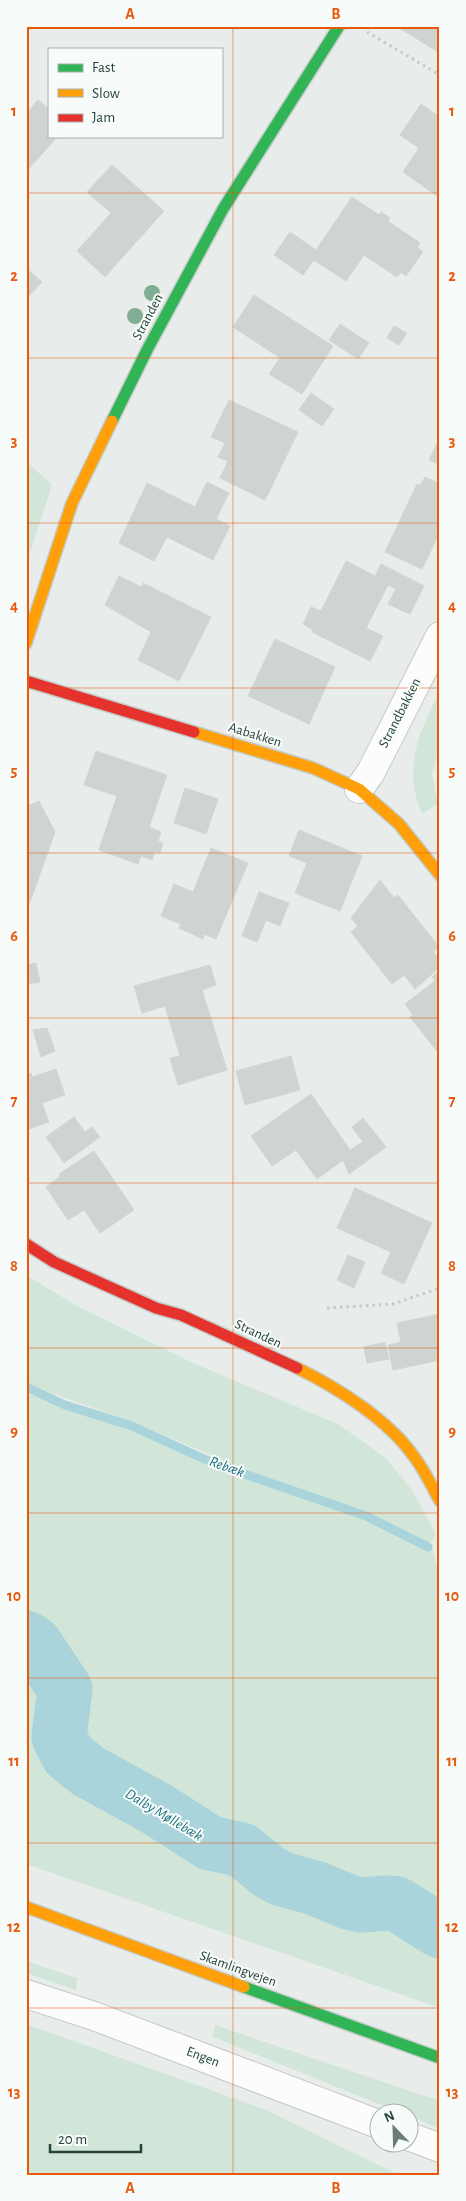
<svg xmlns="http://www.w3.org/2000/svg" width="466" height="2201" font-family="'Alegreya Sans',sans-serif">
<style>
.green{fill:#d1e6d8}
.lines{fill:none;stroke-linecap:round;stroke-linejoin:round}
.stream{stroke:#a9d4db;stroke-width:9}
.river{stroke:#a9d4db;stroke-width:55}
.building{fill:#cfd4d2;stroke:#d1d6d4}
.street-casing{stroke:#c5cac8;stroke-width:30}
.fast-casing{stroke:#c3cbc8;stroke-width:14}
.slow-casing{stroke:#c3cbc8;stroke-width:14}
.jam-casing{stroke:#c3cbc8;stroke-width:14}
.path{stroke:#c3ccca;stroke-width:3;stroke-dasharray:2.5 4;stroke-linecap:butt}
.street{stroke:#fcfcfc;stroke-width:28}
.fast{stroke:#30b455;stroke-width:11}
.slow{stroke:#ff9f0a;stroke-width:11}
.jam{stroke:#e5322d;stroke-width:11}
.tree{fill:#81ae93}
.grid{fill:none;stroke:#e8590c;stroke-width:1;stroke-opacity:0.55}
.labels{text-anchor:middle;dominant-baseline:central;stroke-width:4;stroke-linejoin:round;paint-order:stroke}
.street-label{font-size:14px;fill:#24423a;stroke:#f7fbf9}
.water-label{font-size:15px;font-style:italic;fill:#1c6f80;stroke:#f7fbf9}
.neatline{fill:none;stroke:#e8590c;stroke-width:2}
.grid-label{font-size:16px;text-anchor:middle;font-weight:bold;fill:#e8590c}
</style>
<rect width="100%" height="100%" fill="#e8edeb"/>
<path class="green" d="M26,461l26,24 -26,80z
M440,690v57l-8,27 6,30 -16,10c-20,-47 -3,-81 18,-124z
M26,1275l53,32 116,57 143,60 48,34 26,32 24,44 -5,8 9,38v428l-414,-144v-471l207,71 -103,-43 -104,-37z
M26,1961l51,17 -1,12 -50,-17z
M26,2024l238,85 135,66h-373z
M215,2025l225,76v28l-31,-13 -1,-2 -7,-1 -188,-76z"/>
<g class="lines">
<path class="stream" d="M26,1387l39,18 67,21 81,37 153,53 62,31"/>
<path class="river" d="M26,1638l9,6 30,45 -6,48 9,18 20,16 69,38 53,34 32,7 27,22 13,7 33,9 36,15 11,2 23,-2 12,1 43,27"/>
</g>
<path class="building" d="M396,26h44v27z
M38,100l11,9v27h9l-32,36v-58z
M421,104l19,13v76l-3,3 -34,-24 16,-24 -19,-13z
M112,165l52,46 -59,66 -28,-26 34,-38 -24,-21z
M352,197l27,18 2,-3 9,6 -2,3 32,22 -3,4 6,5 -17,24 -5,-4 -4,5 -33,-22 -18,26 -32,-21 -11,15 -29,-20 16,-23 26,18z
M26,268l16,14 -16,17z
M254,295l79,51 -31,48 -33,-20 11,-16 -47,-31z
M340,324l29,19 -11,16 -29,-19z
M394,326l13,7 -8,12 -12,-7z
M311,393l23,16 -12,17 -23,-16z
M229,400l69,32 -33,68 -45,-22 8,-17 -10,-4 7,-14 -14,-6z
M440,437v28l-11,-5z
M425,477l15,7v48l-18,37 -37,-17 32,-68 3,2z
M207,482l22,11 -13,26 14,7 -17,34 -46,-23 -13,24 -35,-18 28,-60 48,24z
M346,561l29,15 6,-12 43,22 -14,28 -22,-10 8,-15 -8,-4 -22,43 17,8 -13,25 -58,-29 1,-2 -10,-6 8,-17 10,4z
M119,576l22,11 2,-4 68,34 -32,64 -41,-21 13,-28 -46,-27z
M275,639l60,28 -26,57 -61,-28z
M96,751l71,24 -18,52 12,5 -3,9 5,2 -3,10 -5,-2 -3,9 -11,-4 -3,8 -39,-14 18,-54 -33,-11z
M185,788l33,11 -12,35 -32,-11z
M39,801l16,31 -25,70 -4,-1v-94z
M299,830l63,26 -22,55 -45,-18 12,-30 -18,-7z
M211,848l37,15 -32,76 -12,-5 -1,5 -24,-11 2,-4 -20,-8 13,-32 19,8z
M380,880l14,18 4,-3 41,52 -6,5 7,9v6l-25,22 -11,-14 -12,9 -41,-52 7,-6 -7,-8z
M259,892l30,11 -9,23 -14,-6 -9,22 -15,-6z
M36,963l4,19 -14,2v-19z
M210,965l6,20 -14,5 25,80 -49,15 -8,-27 10,-2 -15,-50 -23,7 -8,-27z
M440,970v85l-30,-38 3,-2 -8,-11 30,-23 -3,-4z
M47,1028l8,23 -14,6 -8,-27z
M291,1056l9,34 -55,15 -9,-34z
M56,1069l9,26 -23,8 7,19 -23,8v-55l5,-2 1,4z
M311,1094l39,56 13,-8 -11,-15 11,-9 23,29 -37,27 -6,-14 -26,19 -21,-29 -24,16 -21,-30z
M74,1117l11,15 7,-5 8,10 -36,26 -18,-26z
M94,1151l40,59 -34,23 -16,-23 -16,10 -22,-33 15,-11 -2,-2z
M355,1188l77,35 -28,61 -23,-11 10,-21 -54,-24z
M348,1255l17,7 -11,26 -17,-8z
M440,1314v46l-47,10 -5,-25 13,-3 -4,-19z
M385,1342l4,17 -22,4 -3,-16z"/>
<g class="lines">
<g class="street-casing">
<path id="street" d="M359,789l12,-17 69,-136
M26,1994l68,22 284,108
M408,2136l32,12"/>
</g>
<g class="fast-casing">
<path id="fast" d="M112,421l35,-71 76,-141 116,-183
M244,1987l196,71"/>
</g>
<g class="slow-casing">
<path id="slow" d="M26,643l46,-140 40,-82
M194,732l119,36 46,21 40,35 41,51
M297,1368c41,20 92,52 118,90 10,13 17,29 25,43
M26,1907l218,80"/>
</g>
<g class="jam-casing">
<path id="jam" d="M26,681l168,51
M26,1244l28,18 102,46 25,7 116,53"/>
</g>
<path class="path" d="M367,32l73,43
M327,1308l66,-4 47,-16"/>
<use href="#street" class="street"/>
<use href="#fast" class="fast"/>
<use href="#slow" class="slow"/>
<use href="#jam" class="jam"/>
</g>
<g class="tree">
<circle cx="152" cy="293" r="8"/>
<circle cx="135" cy="316" r="8"/>
</g>
<path class="grid" d="M233,26v2149M26,193h414M26,358h414M26,523h414M26,688h414M26,853h414M26,1018h414M26,1183h414M26,1348h414M26,1513h414M26,1678h414M26,1843h414M26,2008h414"/>
<g class="labels">
<g class="street-label">
<text transform="translate(148 317) rotate(-62)">Stranden</text>
<text transform="translate(400 713) rotate(-63)">Strandbakken</text>
<text transform="translate(255 735) rotate(17)">Aabakken</text>
<text transform="translate(258 1334) rotate(25)">Stranden</text>
<text transform="translate(238 1969) rotate(20)">Skamlingvejen</text>
<text transform="translate(203 2057) rotate(21)">Engen</text>
</g>
<g class="water-label">
<text transform="translate(227 1467) rotate(20)">Rebæk</text>
<text transform="translate(164 1815) rotate(31)">Dalby Møllebæk</text>
</g>
</g>
<rect width="466" height="2201" fill="none" stroke="#f7fbf9" stroke-width="55"/>
<rect x="48" y="48" width="175" height="90" fill="#f7fbf9" stroke="#a3b1ad"/>
<rect x="58" y="64" width="25" height="8" fill="#30b455" stroke="#a3b1ad"/>
<text x="92" y="72" font-size="15" fill="#24423a">Fast</text>
<rect x="58" y="89" width="25" height="8" fill="#ff9f0a" stroke="#a3b1ad"/>
<text x="92" y="98" font-size="15" fill="#24423a">Slow</text>
<rect x="58" y="114" width="25" height="8" fill="#e5322d" stroke="#a3b1ad"/>
<text x="92" y="122" font-size="15" fill="#24423a">Jam</text>
<g transform="translate(394 2128) rotate(337)"><circle r="24" fill="#f7fbf9" stroke="#a3b1ad"/>
<path d="M0-4L9 19L0 12L-9 19Z" fill="#697e78"/>
<text y="-8" font-size="14" font-weight="bold" text-anchor="middle" fill="#24423a">N</text>
</g>
<path d="M50 2144v8h91v-8" fill="none" stroke="#24423a" stroke-width="2.5"/>
<text x="58" y="2144" font-size="15" fill="#24423a" stroke="#f7fbf9" stroke-width="4" paint-order="stroke">20 m</text>
<rect x="28" y="28" width="410" height="2146" class="neatline"/>
<g class="grid-label">
<text x="130" y="19">A</text>
<text x="336" y="19">B</text>
<text x="14" y="116">1</text>
<text x="452" y="116">1</text>
<text x="14" y="281">2</text>
<text x="452" y="281">2</text>
<text x="14" y="446">3</text>
<text x="452" y="446">3</text>
<text x="14" y="611">4</text>
<text x="452" y="611">4</text>
<text x="14" y="776">5</text>
<text x="452" y="776">5</text>
<text x="14" y="941">6</text>
<text x="452" y="941">6</text>
<text x="14" y="1106">7</text>
<text x="452" y="1106">7</text>
<text x="14" y="1271">8</text>
<text x="452" y="1271">8</text>
<text x="14" y="1436">9</text>
<text x="452" y="1436">9</text>
<text x="14" y="1601">10</text>
<text x="452" y="1601">10</text>
<text x="14" y="1766">11</text>
<text x="452" y="1766">11</text>
<text x="14" y="1932">12</text>
<text x="452" y="1932">12</text>
<text x="14" y="2097">13</text>
<text x="452" y="2097">13</text>
<text x="130" y="2193">A</text>
<text x="336" y="2193">B</text>
</g>
</svg>
